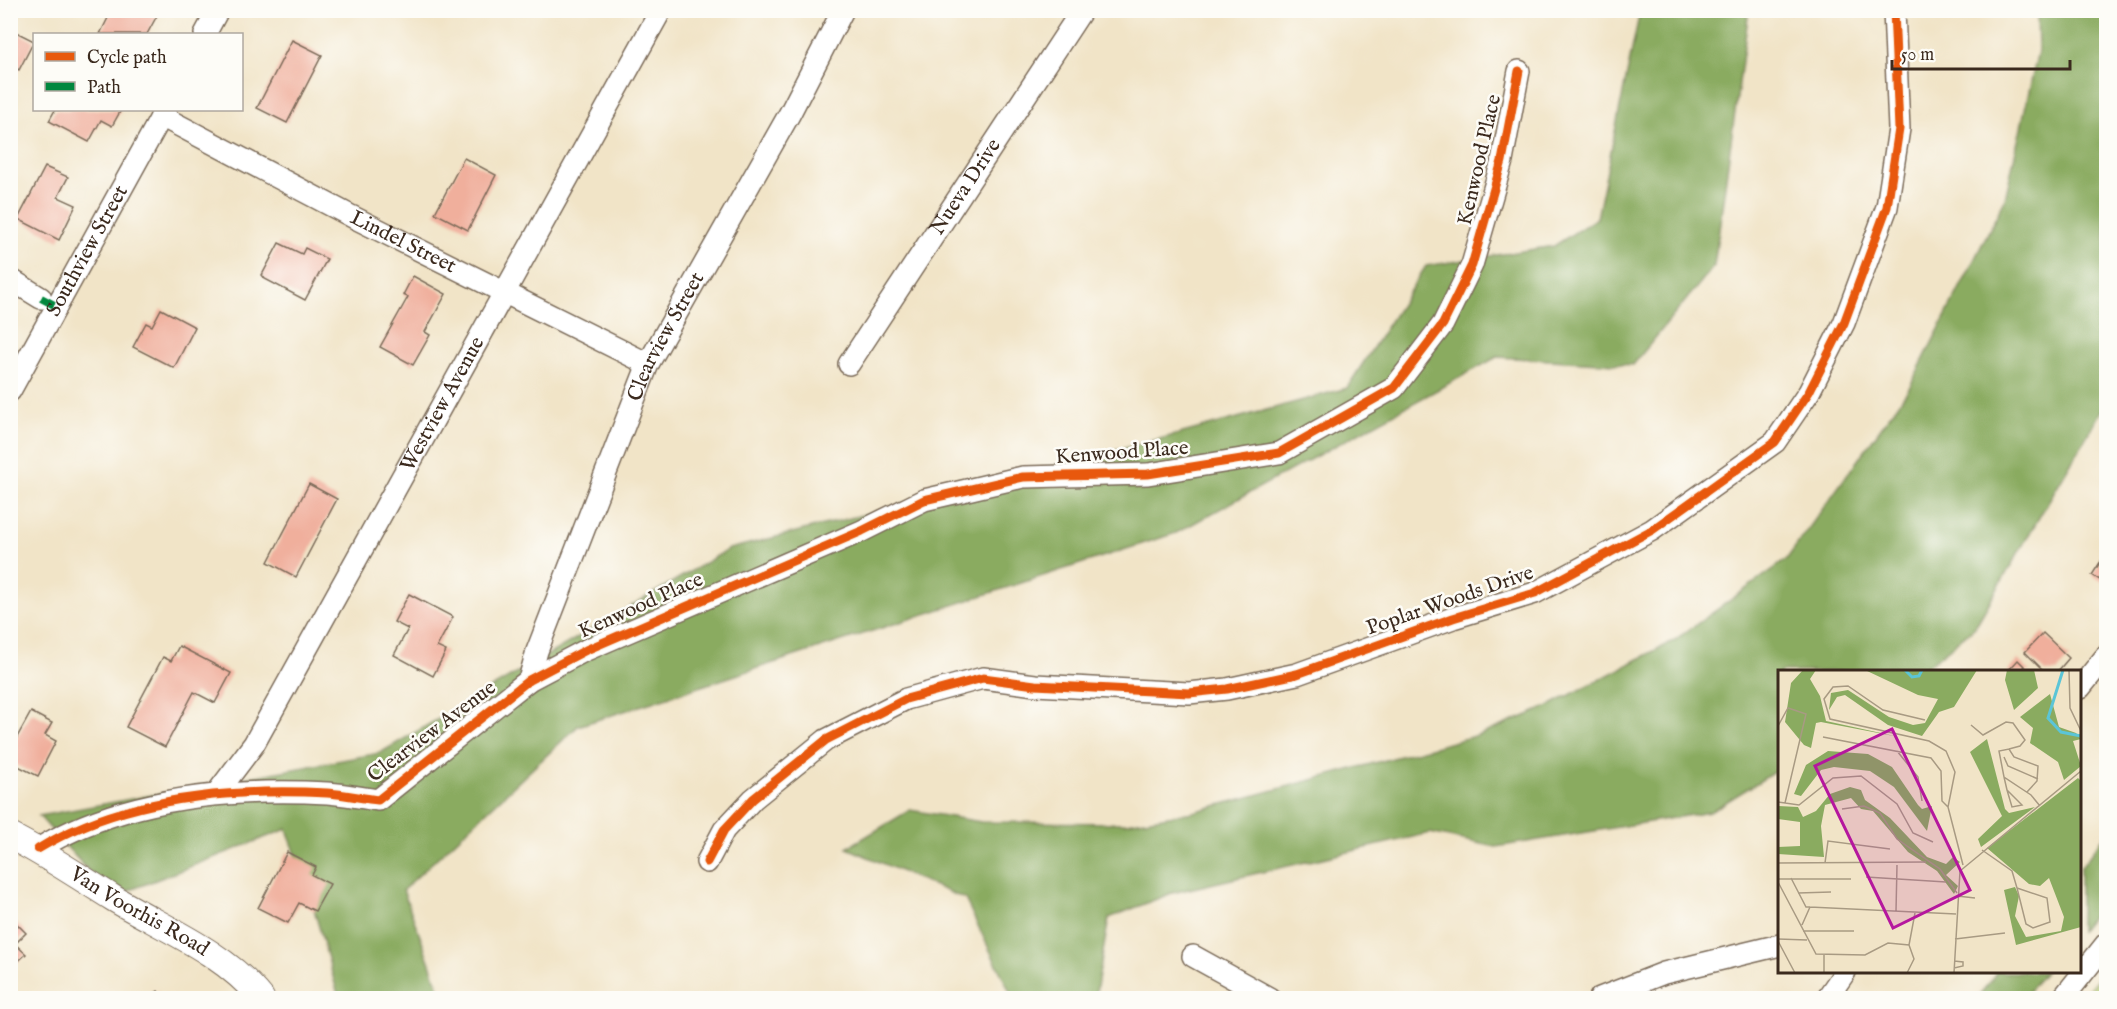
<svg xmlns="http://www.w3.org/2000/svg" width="2117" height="1009" font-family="'IM FELL English',serif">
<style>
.green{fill:#aec66c;stroke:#747845;stroke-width:1.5}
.forest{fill:#8aab60;stroke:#626a3f;stroke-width:1.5}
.building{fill:#f0af9c}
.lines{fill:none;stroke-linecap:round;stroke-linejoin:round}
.minor-casing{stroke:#7b6b59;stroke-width:24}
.tertiary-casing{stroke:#7b6b59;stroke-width:28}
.minor{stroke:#fff;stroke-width:21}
.tertiary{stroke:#fff;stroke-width:26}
.quiet{stroke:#00873e;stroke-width:8;stroke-dasharray:15 8;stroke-linecap:butt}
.cycleway-casing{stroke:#fdfcf7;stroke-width:13}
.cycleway{stroke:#e8590c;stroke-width:9}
.labels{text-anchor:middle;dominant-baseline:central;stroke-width:5;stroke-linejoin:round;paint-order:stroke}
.street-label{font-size:21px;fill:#3b2a1e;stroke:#fdfcf7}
.inset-river{fill:none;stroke:#5bc5d7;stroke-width:3}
.inset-road{fill:none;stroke:#a89a83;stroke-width:1.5}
.view{fill:#b5179e;fill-opacity:0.15;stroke:#b5179e;stroke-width:3}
.inset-edge{fill:none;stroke:#3b2a1e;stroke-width:3}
</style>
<rect width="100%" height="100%" fill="#fdfcf7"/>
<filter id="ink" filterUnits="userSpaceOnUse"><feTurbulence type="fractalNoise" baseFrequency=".0167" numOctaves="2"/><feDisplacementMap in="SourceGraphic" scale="12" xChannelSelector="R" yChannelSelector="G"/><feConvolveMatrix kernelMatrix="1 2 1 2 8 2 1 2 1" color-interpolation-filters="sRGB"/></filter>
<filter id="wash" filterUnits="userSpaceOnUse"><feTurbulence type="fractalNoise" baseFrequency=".008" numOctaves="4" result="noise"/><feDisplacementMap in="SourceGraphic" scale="24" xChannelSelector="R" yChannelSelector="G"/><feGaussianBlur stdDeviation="1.35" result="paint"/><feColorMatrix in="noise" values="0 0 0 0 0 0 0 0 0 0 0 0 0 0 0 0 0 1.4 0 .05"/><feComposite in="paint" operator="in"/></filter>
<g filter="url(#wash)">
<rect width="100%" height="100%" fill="#f1e4c7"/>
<path class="green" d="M2106,968v30h-25z"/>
<path class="forest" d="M1640,11h105l3,6 -34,249 -81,99 -136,-8 -321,176 -598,193 -175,164 39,106 -5,2h-98l-27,-96 -25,-73 -175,68 -73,-81 341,-63 349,-204 450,-115 168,-46 79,-122 128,-20 43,-28z
M2037,11h69v392l-131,224 -54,44 -141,1 -1,97 -69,43 -214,35 -66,-14 -258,60 -63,25 -14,80h-82l-48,-99 -118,-51 63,-38 71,12 145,1 67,-11 289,-78 65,-27 126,-66 113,-81 122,-170 97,-191 33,-148z
M2106,834v64l-26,33v-63z
M1997,972h48l-22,26h-46z"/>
<g id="blocks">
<path class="building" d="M112,10h45l2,2 -12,22h-47z
M10,29l24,12 -15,29 -9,-5z
M292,40l30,15 -35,68 -30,-15z
M55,110h66l-9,16 -11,-6 -12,22 -40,-21z
M464,158l32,17 -28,55 -33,-17z
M45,167l23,10 -10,20 18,8 -17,35 -41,-21z
M279,243l23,11 3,-6 22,11 -22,41 -40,-21 -3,-4z
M413,276l33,18 -21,38 5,3 -17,30 -33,-18 28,-50 -5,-2z
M161,309l34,18 -21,41 -41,-21 13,-24 6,3z
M309,484l28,15 -41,78 -28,-15z
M2106,553v31l-14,-9z
M409,594l44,23 -16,30 9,4 -13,25 -39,-21 14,-26 -14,-7z
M2043,633l26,25 -12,14h-12l-20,-20z
M179,646l52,27 -16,30 -21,-11 -29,55 -39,-20 37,-70 8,4z
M2018,660l12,12h-23z
M31,712l21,11 -7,12 11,6 -18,35 -28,-14v-12z
M287,852l29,15 -4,8 18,9 -15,27 -16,-8 -11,20 -30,-15z
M10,917l16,16 -11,11 11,10 -16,15z
M158,991l5,7h-16z"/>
</g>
</g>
<g filter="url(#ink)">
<use href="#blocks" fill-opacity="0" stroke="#7b6b59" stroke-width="1.5"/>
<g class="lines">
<g class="minor-casing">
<g id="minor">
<path d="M205,34l13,-24"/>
<path id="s1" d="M161,116l190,100 297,148"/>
<path d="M10,279l31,19"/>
<path id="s2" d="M849,364l233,-354"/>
<path id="s3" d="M10,391l155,-281"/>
<path id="s4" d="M529,680l8,-29 111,-287 142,-251 53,-103"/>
<path d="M2080,688l26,-32"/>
<path id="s5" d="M217,793l37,-49 407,-734"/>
<path d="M38,849c84,-51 192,-61 289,-56 17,1 34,5 51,7l151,-120 57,-30 276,-119 62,-31 99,-23 125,-3 131,-21 115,-65 49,-64 29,-59 30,-104 17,-90"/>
<path d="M707,862l17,-32 29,-31 73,-59 80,-41 77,-21 52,7 154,8 38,-4 70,-15 156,-56 82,-25 117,-63 123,-88 34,-50 35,-69 43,-116 12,-78 -5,-119"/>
<path d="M1193,956l76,42"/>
<path d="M1600,998l64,-25 116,-28"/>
<path d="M1827,998l18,-26"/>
<path d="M2063,998l43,-54"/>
</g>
</g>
<g class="tertiary-casing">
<g id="tertiary">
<path id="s6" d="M10,836c36,18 69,41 103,62 50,30 111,54 148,100"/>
</g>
</g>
<use href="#minor" class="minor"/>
<use href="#tertiary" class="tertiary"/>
<path class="quiet" d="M41,298l15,8"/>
<g class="cycleway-casing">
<path id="cycleway" d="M38,849c84,-51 192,-61 289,-56 17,1 34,5 51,7l151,-120 57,-30 276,-119 62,-31 99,-23 125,-3 131,-21 115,-65 49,-64 29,-59 30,-104 17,-90
M707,862l17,-32 29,-31 73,-59 80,-41 77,-21 52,7 154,8 38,-4 70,-15 156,-56 82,-25 117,-63 123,-88 34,-50 35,-69 43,-116 12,-78 -5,-119"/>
</g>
<use href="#cycleway" class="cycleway"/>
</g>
</g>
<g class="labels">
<g class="street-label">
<text transform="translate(1480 160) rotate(-77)">Kenwood Place</text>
<text stroke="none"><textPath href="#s2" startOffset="212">Nueva Drive</textPath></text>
<text stroke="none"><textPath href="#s1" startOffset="273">Lindel Street</textPath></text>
<text stroke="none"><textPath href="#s3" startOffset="160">Southview Street</textPath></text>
<text stroke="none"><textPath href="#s4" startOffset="370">Clearview Street</textPath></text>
<text stroke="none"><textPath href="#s5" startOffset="450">Westview Avenue</textPath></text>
<text transform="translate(1122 453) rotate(-4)">Kenwood Place</text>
<text transform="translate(1450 601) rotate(-19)">Poplar Woods Drive</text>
<text transform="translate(641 606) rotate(-24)">Kenwood Place</text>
<text transform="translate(432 732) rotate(-37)">Clearview Avenue</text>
<text stroke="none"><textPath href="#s6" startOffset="150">Van Voorhis Road</textPath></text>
</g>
</g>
<g transform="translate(1778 670)">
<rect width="303" height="303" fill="#f1e4c7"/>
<path d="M25,0h13l-6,9 10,17 6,25 73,16 -78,-15 -5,1 -5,25 -7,-3 -19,-23 6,-39zM87,0h112l-23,37 -15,5 -17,24 -34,-11 -43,-30 -8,2 -8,13 2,-17 17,-3 41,27 24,8 12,-2 13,-24 -20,-4zM229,0h27l4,18 -24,22 -9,-30zM272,24l9,33 17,6 5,6 -8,2 8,25 -17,14 -6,-18 -28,-19 3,-15 -13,-11zM209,69l18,70 4,4 26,-6 -54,40 -3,-8 24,-23 -32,-64zM50,81l40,3 24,13 26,38 4,4 10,-3 -5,25 -33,-44 -24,-16 -36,-4 -13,3 -20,26 -7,-2 12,-29zM300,108l3,3v146l-65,18 -12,-55 11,-3 4,9 -4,20 11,21 35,-6 3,-14 -15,-39 -9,8 -11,-2 -42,-36zM72,117l11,3 4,10 25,18 37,39 19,7 7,-7 7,5 -14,13 12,11 -4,8 -17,-23 -29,-19 -35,-41 -12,-2 -10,-11 -26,7 -4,21 3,31 -46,-3v-7l22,-1v-24l-22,-3v-13l20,1 5,10 13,-6 14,-17z" fill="#8aab60"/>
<path class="inset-river" d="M127,0l7,7 7,-1 3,-6M285,0l-15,48 13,14 20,4"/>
<path class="inset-road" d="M291,0l1,38 11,23M147,50l-42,-10 -35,-24 -15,1 -9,12 6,20 99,22 17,10 9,21 -7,35 15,58M193,55l12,10 23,-13 7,1 12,17 -5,6 -11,3M0,56l10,-18 18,6 -21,89M45,67l108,21 10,13 1,30 6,6M119,81l21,26 4,24M226,87l4,9 30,13M226,107l3,13 5,17 10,-2 -15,-15M249,122l10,-11 1,-15 -24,-9 -5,-8 -10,2 5,26 27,18 9,11M0,132l21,3 34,-27 28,-2 36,28 16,29 20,9M64,139l22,-3 16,7 17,26 43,30 17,24M204,180l30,21 5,17M0,193l148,-1M47,193l3,-22 62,8M88,207l80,5M13,208l15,29h4M0,209h73M0,212l38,72 49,1 23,-12 21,2 5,14 -7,14M239,218l30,10 3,24 -17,6 -7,-4zM20,223l33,-1M179,226l18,2M118,241l1,-46M24,255l8,-18 146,7M25,261h51M0,269l29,1M177,269l50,-6M0,271l17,32M131,275l6,-32M176,298l9,-2v-4l-9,-1M46,303v-19M176,303l6,-102 121,-100"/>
<path class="view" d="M114,59l78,161 -77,38 -78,-162z"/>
<rect width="303" height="303" class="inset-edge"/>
</g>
<rect width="2117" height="1009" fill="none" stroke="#fdfcf7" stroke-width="36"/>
<rect x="33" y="33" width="210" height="78" fill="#fdfcf7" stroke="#afa8a0" stroke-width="1.5"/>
<rect x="45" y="52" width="30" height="9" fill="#e8590c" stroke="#afa8a0" stroke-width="1.5"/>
<text x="87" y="63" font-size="18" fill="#3b2a1e">Cycle path</text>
<rect x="45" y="82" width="30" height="9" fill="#00873e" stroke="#afa8a0" stroke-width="1.5"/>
<text x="87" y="93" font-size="18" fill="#3b2a1e">Path</text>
<path d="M1892 60v9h178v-9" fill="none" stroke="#3b2a1e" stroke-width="3"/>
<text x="1901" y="60" font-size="18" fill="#3b2a1e" stroke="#fdfcf7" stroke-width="4.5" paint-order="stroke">50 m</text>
</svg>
